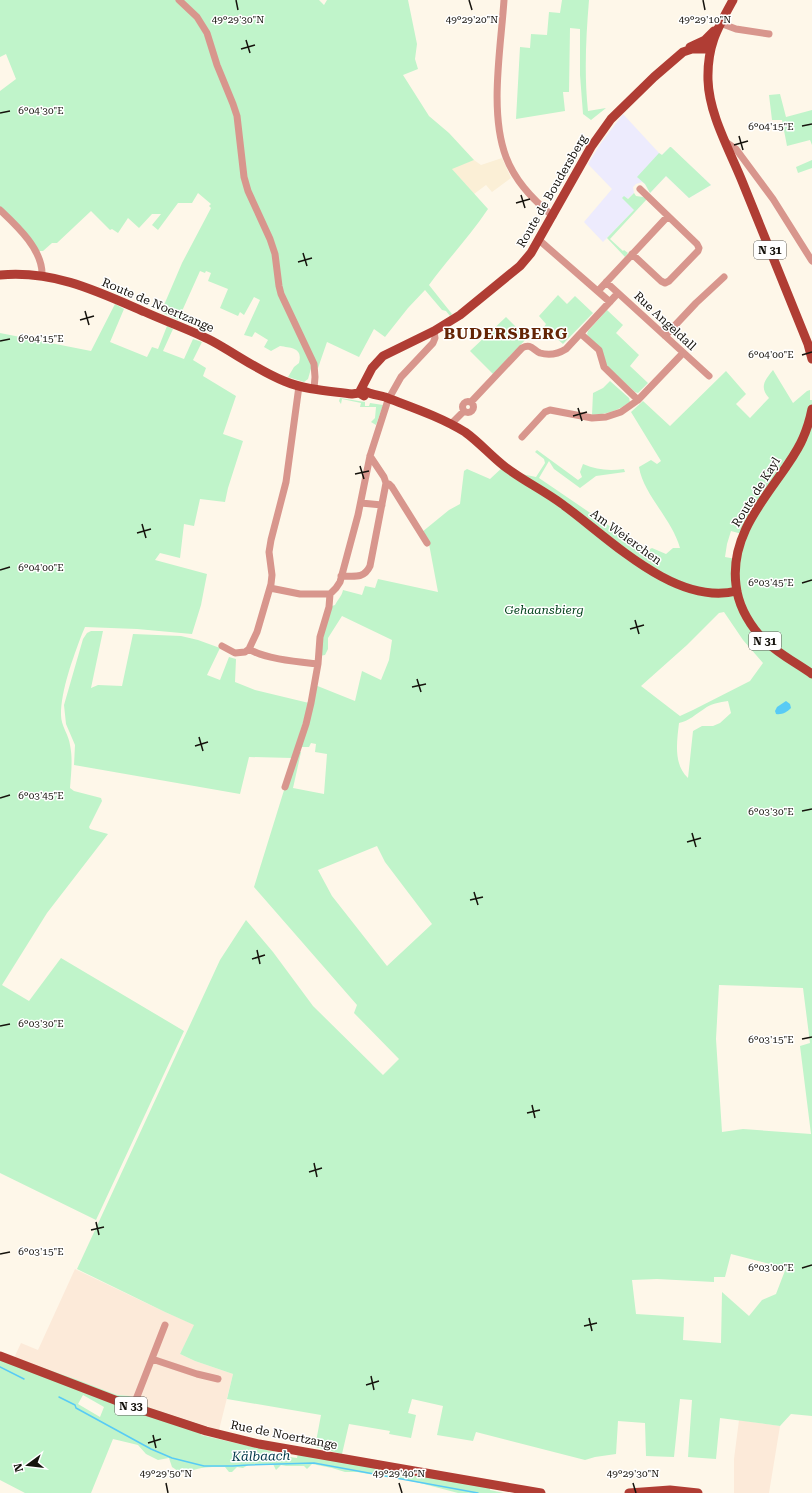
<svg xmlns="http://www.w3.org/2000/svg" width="812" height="1493" font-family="'Roboto Serif',serif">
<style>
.commercial{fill:#fcead9}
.built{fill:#fbefd6}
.education{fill:#edebfd}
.green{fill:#c0f4ca;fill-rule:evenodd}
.water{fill:#58cbf5}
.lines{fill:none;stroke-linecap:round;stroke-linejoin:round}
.stream{stroke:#58cbf5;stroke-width:1.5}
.minor{stroke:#d8968d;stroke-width:7}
.major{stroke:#b03d34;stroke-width:9}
.ticks{fill:none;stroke:#16130d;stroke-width:1.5}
.labels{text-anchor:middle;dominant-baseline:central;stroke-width:3;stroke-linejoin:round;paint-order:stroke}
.shield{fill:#fff;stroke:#5c5a56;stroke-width:1}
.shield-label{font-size:11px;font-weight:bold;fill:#16130d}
.street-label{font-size:12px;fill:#16130d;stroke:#fff}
.park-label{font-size:12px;font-style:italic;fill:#04441d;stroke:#fff}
.water-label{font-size:13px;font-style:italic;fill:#003748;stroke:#fff}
.district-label{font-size:16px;font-weight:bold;letter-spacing:1px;fill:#642505;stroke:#fff}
.ticks-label{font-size:10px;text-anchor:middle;fill:#16130d;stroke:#fff;stroke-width:3;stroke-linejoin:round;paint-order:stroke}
</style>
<rect width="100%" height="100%" fill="#fef7e9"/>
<path class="commercial" d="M75,1269l90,43 30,13 -15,29 15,7 38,13 -14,56 -69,-22 -7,-7 -14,-5 -12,-1 -39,-15 -64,-22 7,-15 17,7z
M739,1420l41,6 -11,67h-35v-34z"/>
<path class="built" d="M502,158l9,20 -19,14 -6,-7 -12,9 -23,-26 23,-8 7,5z"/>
<path class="education" d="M623,114l36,39 3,2 8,-8 41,38 -22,13 -23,-22 -16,17 -5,-9 -3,-2 -6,2 -3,3 1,6 -7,6 7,11 -31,32 -19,-20 28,-33 -24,-25 13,-21z"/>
<path class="green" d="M0,0h319l5,5 3,-5h81l9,44 -2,15 3,10 -15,6 26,41 20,17 25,27 -22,9 36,40c-18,27 -40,50 -59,76l23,29 -2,2 -4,-5 -4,-1 -17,-20 -17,18 -23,29 -11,-8 -15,28 -32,-15 -9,26 -6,-3 -4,14 -4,3 -16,-5 6,-10 5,-4c4,-15 -7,-15 -19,-17l-9,5 -7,-4 4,-7 -13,-8 -3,5 -8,-2 16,-35 -6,-3 -10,18 -4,-3 -2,4 -18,-8 8,-19 -20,-8 3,-8 -5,-2 -1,2 -5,-2 -22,49 -17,-8 21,-49 29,-55 -2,-2 2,-2 -13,-11 -6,10h-14l-20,27 -6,-5 9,-11h-9l-13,14 -11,-10 -10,15 -6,-4 -2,1 -19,-19 -34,32h-5l-9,8h-5l-38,-44v-116l16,-12 -10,-25 -6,3z
M562,0h27c-3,37 -5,74 -1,111l18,-3 -15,12 -8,-6 -3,-39v-46l-10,-1 -1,64h-6l2,19 -49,8 4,-72 10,1 1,-14 16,1 2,-23 11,1z
M780,94l6,23 26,-7v35l-2,-5 -23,6 -5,-26h-10l-3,-25z
M670,147h1l40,38 -22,13 -23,-22 -16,17 -5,-9 -8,-7 22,-24 3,2z
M812,160v8l-14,5 -2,-6z
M634,193l2,3 7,1 4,2 -37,40 13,12 1,-1 4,3 -3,4 -18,-19 27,-28 -12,-12 2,-2 4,3z
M558,295l9,9 8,-8 18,17 -30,31 -19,-17 2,-3 -7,-8z
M115,304l9,5 -14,33 37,15 5,-10 6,2 9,-23 6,3 -10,22 21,8 9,-20 9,3 -9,18 13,8 -3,8 33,20 -13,38 20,7 -15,47 -3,14 -25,-3 -6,27 -10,-2 -4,34 -20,-5 -5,7 52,14 -6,31 -9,29 -55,-5 -52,-2 -3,7c-9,24 -21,56 -21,81 0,11 8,20 9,30 3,14 1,29 0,43l4,3 27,7 1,3 -13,26 1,2 18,5 -61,79 -45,72 27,16 32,-43 123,73 -88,189 -96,-47v-840l91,18z
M607,310l16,15 -7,8 23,22 -9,11 18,17 -10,10 -3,-1 -28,-26 -20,-32 1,-3z
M506,317l21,21 -34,36 -23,-23z
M773,370l20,33 14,-12 3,-1v10h2v1016l-21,-2 -11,12 -60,-8 -4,41 -28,-2 4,-57 -12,-1 -6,58 -28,-1 -1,-33 -27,-2 -2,33 -21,3 -10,3 -109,-28 -3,9 -36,-6 6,-29 -31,-7 -4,14 8,2 -5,23 -22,-4 1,-3 -41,-7 -7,30 -27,-7 6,-32 -94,-16 6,-25 -38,-13 -15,-7 14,-29 -29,-13 -88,-43 143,-309 26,-40 27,32 40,54 70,69 16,-16 -45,-46 3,-8 -103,-118 31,-100 12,-34 4,-1 -8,36 31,6 3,-40 -12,-2 1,-8 -5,-1 -2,4h-11l17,-62 40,16 7,-30 19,9 8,-20 3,-20 -50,-24 -14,22v11l-3,6 -6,1 10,-49 6,-2c3,-6 7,-9 8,-15l19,5 3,-9 10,2 3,-9 60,13 -9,-48 -7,-12 27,-22 11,-6 4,-33 3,-2 23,10 14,-13 8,6 24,5 9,-14 -1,-4 -9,-7 2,-2 41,30 4,-3 -2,-5 3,-8c14,6 26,7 41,5l1,3 -29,4 -16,12 -26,-19 -5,-8 -10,17 110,75 1,-4 2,-1 14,6 7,-6h7c-8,-29 -37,-54 -41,-81l12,-7 6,4 4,-3 -30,-49 12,-11 27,25 56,-55 20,23 -10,10 14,14 19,-20c-10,-11 -4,-18 4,-28zM731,531l11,3 -6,25 -11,-2 2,-13zM724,612l19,28 20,23 -13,18 -57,29 -13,6 -39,-30 46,-41 32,-32zM728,701l3,12 -11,10 -7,3h-11l-9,5 -5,47c-15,-14 -11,-37 -9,-55 10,-2 17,-9 25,-14 6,-5 16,-7 24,-8zM377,846l8,16 47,62 -45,42 -55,-70 -14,-26zM719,985l84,3 7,55 -10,3 11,88 -68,-5 -21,3 -6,-93zM731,1254l55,14 -10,26 -14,6 -13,16 -27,-24 -1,51 -38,-3 1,-23 -48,-3 -4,-34 25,-1 57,3v-5h11z
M610,381l19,17 1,4c-13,9 -22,12 -38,13l1,-22 10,-5z
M340,398l25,4v4h4l1,-3 13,2 -7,20 -5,-3 4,-4 1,-11h-16l1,-4 -19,-4 -1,5 -2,-3z
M91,631h12l-12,57 7,-3 24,1 11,-52 48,2 17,4 22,8 -13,27 13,5 9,-23 7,2 -1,23 20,8 54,13 -17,55 -43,-1 -9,37 -166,-29 1,-20 -9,-21 -2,-19 19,-66 4,-6z
M0,1359l32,5 46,16 39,15 12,1 14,5 7,7 57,19 -5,3 -1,5 74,17v3l22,3 1,-5 192,34v3l14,3h-46l-42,-11 -59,-10h-12l-13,-4 -20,-4 -5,5 -3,-3h-18l-5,-1 -5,5 -3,-6 -25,1 -5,3 -6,-1 -5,5h-3l-4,-5c-14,0 -25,-1 -38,6l-9,-2 -6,-4 -3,-9 -11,2 -12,-6 -8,-9 -25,-6 -22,54h-66l-25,-13zM83,1395l21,12 -4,10 -22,-13z"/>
<path class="water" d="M786,701l4,3 1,4c-4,4 -9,7 -15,6l-1,-3 2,-4z"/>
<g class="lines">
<path class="stream" d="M0,1367l24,12
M59,1397l16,8 1,3 75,41 21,9 32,8h29l15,-1 66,-2 164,30"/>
<path class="minor" d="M179,0l18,17 10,16 10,32 16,39 4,12 7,61 4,14 22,48 5,15 4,32 2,8 33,70 1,13 -1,12
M504,0c-3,47 -15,112 2,157 9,24 27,43 47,59
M720,23l16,6 33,5
M726,142l10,7 37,50 39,62
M640,189l28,27
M0,210c17,16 43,40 42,65
M539,240l71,62
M606,282l103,94
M598,291l70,-75 29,28 2,4 -1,3 -29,30 -4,2 -4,-2 -29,-27
M581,334l18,16 5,17 34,33
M665,336l31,-33 28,-26
M462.5 407a5.5 5.5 0 1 1 11 0a5.5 5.5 0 1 1-11 0Z
M471,402l51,-54c9,-5 11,2 18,5 10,3 18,1 26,-4l52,-56
M451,424l13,-13
M522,437l23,-25 5,-2 42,8 14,-1 15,-5 17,-12 45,-47
M370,456l14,21 2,6 3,1 3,3 35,56
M361,503l21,2
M341,576c13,0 23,3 29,-10l16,-83
M270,588l30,6h30
M330,594l6,-6 4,-6 18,-67 12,-59 18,-56 13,-23 32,-34 2,-5 -1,-7
M222,646l13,7 10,-1 4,-3 8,-17 14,-48 1,-9 -3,-23 2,-12 15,-58 13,-96
M249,649c15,10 51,13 69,15
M285,787l21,-63 5,-21 7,-39 2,-27 9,-30 1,-13
M152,1359l45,15 21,5
M133,1407l32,-82"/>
<path class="major" d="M733,0c-16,29 -26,46 -25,80 1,34 21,69 34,101 22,54 44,108 66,163l4,15
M690,47l15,-7 9,-9
M0,275c54,-5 97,16 145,37 22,10 46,18 67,29 24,13 47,30 72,40 21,9 46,10 68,13l7,-1 5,3
M362,390c7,4 15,5 23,7 26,10 56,20 80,35 14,10 25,23 39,34 18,14 39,24 58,38 46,33 113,103 175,87
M359,393l13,-25 11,-12 51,-25 26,-16 60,-49 11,-13 60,-106 20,-28 43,-42 29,-25 9,-3h14l5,-3
M812,409c-2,10 -5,20 -9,29 -4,10 -11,20 -17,29 -25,36 -56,71 -50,118 2,19 12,37 24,51 15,16 35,26 52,38
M0,1356l133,51 73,24 53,13 282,49
M629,1493l41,-3 28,3"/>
</g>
<path class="ticks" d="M236,0l2,10M469,0l3,10M703,0l2,10M246,40l4,13M241,49l14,-4M0,113l10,-2M802,126l10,-2M739,136l4,14M734,145l14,-4M521,195l4,13M516,203l14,-4M303,253l4,13M298,262l14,-4M85,311l4,14M80,320l14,-4M0,341l10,-2M802,355l10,-3M578,408l4,13M573,416l14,-4M360,466l4,13M355,474l14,-3M142,524l4,14M137,533l14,-4M0,570l10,-3M802,583l10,-3M635,620l4,14M630,629l14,-4M417,679l4,13M412,687l14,-3M199,737l4,14M195,746l13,-4M0,798l10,-3M802,811l10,-2M692,833l4,14M687,842l14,-4M474,892l4,13M470,900l13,-3M257,950l3,14M252,959l13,-4M0,1026l10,-2M802,1039l10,-2M532,1105l3,13M527,1113l13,-3M314,1163l3,14M309,1172l13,-4M96,1222l3,13M91,1230l13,-3M0,1254l10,-2M802,1268l10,-3M589,1318l3,13M584,1326l13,-3M371,1376l3,14M366,1385l13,-4M153,1435l3,13M148,1443l13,-4M166,1483l2,10M399,1483l3,10M633,1483l3,10"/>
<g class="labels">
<g class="shield">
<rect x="754" y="241" width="32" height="18" rx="3"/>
<rect x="749" y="632" width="32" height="18" rx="3"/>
<rect x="115" y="1397" width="32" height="18" rx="3"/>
</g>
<g class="shield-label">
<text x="770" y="250">N 31</text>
<text x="765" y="641">N 31</text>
<text x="131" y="1406">N 33</text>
</g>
<g class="street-label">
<text transform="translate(552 191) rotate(-60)">Route de Boudersberg</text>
<text transform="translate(158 305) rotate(23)">Route de Noertzange</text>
<text transform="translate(665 321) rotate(43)">Rue Angeldall</text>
<text transform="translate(756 492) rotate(-58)">Route de Kayl</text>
<text transform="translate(626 537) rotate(36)">Am Weierchen</text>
<text transform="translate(284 1435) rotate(11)">Rue de Noertzange</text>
</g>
<g class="park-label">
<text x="544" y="610">Gehaansbierg</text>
</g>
<g class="water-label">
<text transform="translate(261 1456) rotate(-1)">Kälbaach</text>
</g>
<g class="district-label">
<text x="506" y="333">BUDERSBERG</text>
</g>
</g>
<g class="ticks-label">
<text x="238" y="23">49°29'30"N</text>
<text x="472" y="23">49°29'20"N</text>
<text x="705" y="23">49°29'10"N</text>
<text x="41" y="114">6°04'30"E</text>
<text x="771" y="130">6°04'15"E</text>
<text x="41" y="342">6°04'15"E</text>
<text x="771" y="358">6°04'00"E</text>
<text x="41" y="571">6°04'00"E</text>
<text x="771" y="586">6°03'45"E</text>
<text x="41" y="799">6°03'45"E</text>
<text x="771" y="815">6°03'30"E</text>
<text x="41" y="1027">6°03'30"E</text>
<text x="771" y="1043">6°03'15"E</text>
<text x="41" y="1255">6°03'15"E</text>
<text x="771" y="1271">6°03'00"E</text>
<text x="166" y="1477">49°29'50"N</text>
<text x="399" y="1477">49°29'40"N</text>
<text x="633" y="1477">49°29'30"N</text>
</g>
<g transform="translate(28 1465) rotate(255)" stroke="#ffffff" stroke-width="3" paint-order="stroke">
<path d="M0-3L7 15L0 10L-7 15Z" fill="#16130d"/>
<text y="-6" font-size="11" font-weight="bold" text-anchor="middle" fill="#16130d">N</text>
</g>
</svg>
